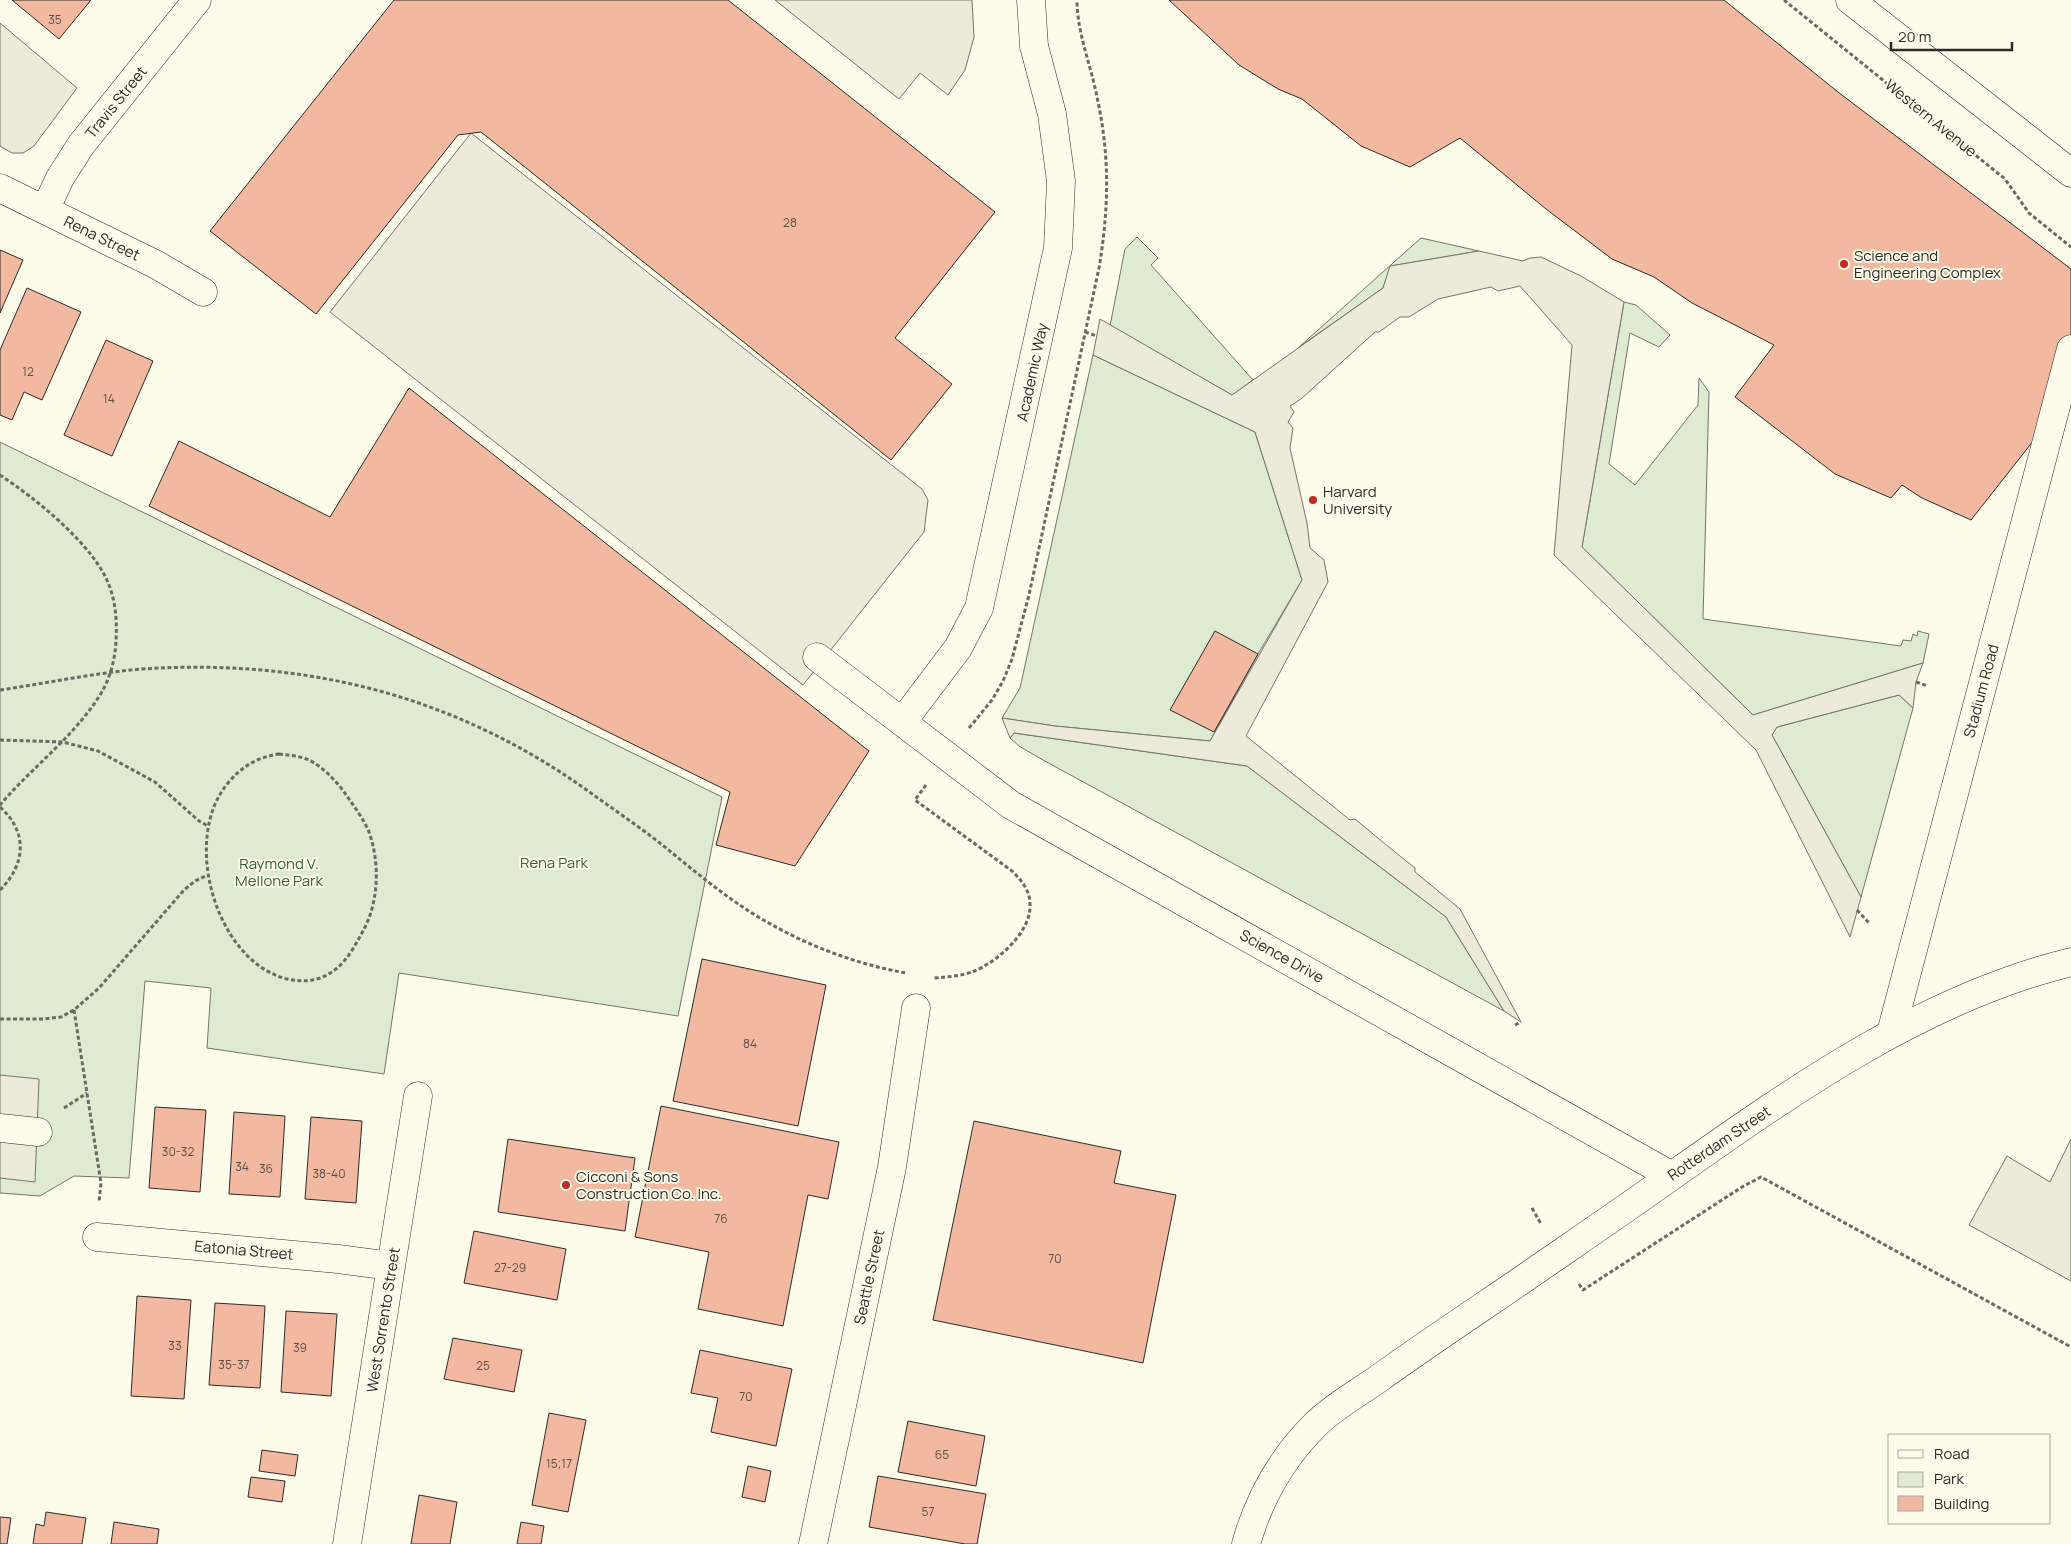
<svg xmlns="http://www.w3.org/2000/svg" width="2071" height="1544" font-family="Manrope,sans-serif">
<style>
.green{fill:#deebd1;stroke:#74746e}
.parking{fill:#eceadb;stroke:#74746e}
.building{fill:#f2b8a0;stroke:#2b2b2b}
.lines{fill:none;stroke-linecap:round;stroke-linejoin:round}
.minor-casing{stroke:#2b2b2b;stroke-width:29}
.major-casing{stroke:#2b2b2b;stroke-width:29}
.path{stroke:#6a6964;stroke-width:3;stroke-dasharray:4 2.5;stroke-linecap:butt}
.minor{stroke:#fdfbea;stroke-width:28}
.major{stroke:#fdfbea;stroke-width:28}
.poi-dot{fill:#c62828;stroke:#fdfbea;stroke-width:2}
.labels{text-anchor:middle;dominant-baseline:central;stroke-width:4;stroke-linejoin:round;paint-order:stroke}
.number-label{font-size:12px;fill:#5d4e48}
.street-label{font-size:15px;fill:#2b2b2b;stroke:#fdfbea}
.poi-label{font-size:15px;fill:#2b2b2b;stroke:#fdfbea;text-anchor:start}
.park-label{font-size:15px;fill:#34623c;stroke:#fdfbea}
</style>
<rect width="100%" height="100%" fill="#fdfbea"/>
<path class="green" d="M1137,237l21,21 -7,7 102,115 -21,15 -122,-69 15,-77z
M1421,238l58,13 -88,15 -8,22 -84,59z
M1624,302l12,3 34,30 -11,12 -29,-14 -21,131 26,21 63,-80 1,-27 10,14 -6,227 198,27 2,-6 8,1 2,-7 4,2 1,-5 11,3 -6,29 -170,52 -171,-168z
M1093,355l162,77 47,148 -44,74 -48,87 -155,-15 -53,-8 18,-30z
M0,442l722,355 -44,219 -279,-43 -15,101 -177,-26 4,-60 -66,-7 -16,197 -55,-2 -34,20 -40,-3z
M1899,695l14,13 -52,189 -89,-162 5,-8z
M1014,733l233,33 199,151 58,94 -461,-251 -24,-14 -9,-8z"/>
<path class="parking" d="M775,0h197l2,37 -9,33 -17,25 -28,-22 -21,26z
M0,23l77,65 -43,58 -11,7h-11l-12,-7z
M471,133l451,356 6,11 -4,32 -121,153 -473,-373z
M1479,251l44,10 7,-3 11,-1 40,19 43,26 -42,245 171,168 170,-52 -7,19 -3,26 -14,-13 -122,32 -5,8 89,162 -11,40 -94,-187 -202,-195 18,-210 -52,-59 -22,5 -7,-4 -53,12 -29,18h-9l-21,15h-4l-74,67 -11,7 4,6 -6,10 5,6 -3,20 17,75 3,25 14,12 4,22 -82,154 104,84 5,-1 35,29 25,20v4l45,37 61,113 -17,-11 -58,-94 -199,-151 -233,-33 -4,5 -8,-20 53,8 155,15 92,-161 -47,-148 -162,-77 7,-36 132,76 151,-107 7,-22z
M0,1075l39,4 -4,103 -35,-4z
M2071,1139v142l-102,-56 38,-69 43,26z"/>
<path class="building" d="M12,0h79l-32,39z
M394,0h334l267,212 -100,126 57,46 -61,76 -410,-328 -23,3 -142,179 -106,-83z
M1169,0h555l114,92 233,177v124l-100,127 -49,-22 -20,-13 -11,13 -56,-24 -100,-77 39,-52 -82,-42 -38,-26 -42,-18 -66,-50 -86,-71 -50,29 -49,-21 -59,-47 -24,-10 -39,-24z
M0,250l23,10 -23,53z
M27,288l54,24 -39,88 -18,-8 -12,28 -12,-5v-65z
M106,340l47,21 -41,95 -48,-21z
M409,388l460,363 -74,115 -79,-21 14,-53 -581,-286 30,-65 151,76z
M1215,631l43,23 -44,78 -44,-22z
M702,959l124,26 -28,141 -125,-25z
M661,1106l178,36 -11,57 -20,-4 -25,131 -85,-17 11,-57 -74,-15z
M155,1107l51,3 -6,82 -51,-4z
M234,1112l51,4 -5,81 -51,-3z
M311,1117l51,4 -6,82 -51,-4z
M974,1121l147,30 -7,32 62,12 -33,168 -210,-43z
M508,1139l127,19 -10,73 -127,-19z
M474,1231l92,18 -9,51 -93,-17z
M137,1296l54,4 -7,99 -53,-3z
M215,1303l50,3 -5,82 -51,-3z
M286,1311l51,3 -6,82 -50,-4z
M453,1338l69,12 -8,42 -70,-13z
M700,1350l92,19 -16,77 -65,-14 7,-34 -27,-5z
M549,1413l37,7 -18,92 -36,-7z
M908,1421l77,15 -9,50 -78,-14z
M262,1450l36,5 -3,21 -36,-5z
M748,1466l23,5 -6,31 -23,-5z
M878,1476l108,18 -9,50h-12l-96,-17z
M251,1477l34,4 -3,21 -34,-5z
M419,1495l38,7 -7,42h-39z
M46,1512l40,6 -4,26h-49l3,-20 8,2z
M0,1517l11,1 -4,26h-7z
M114,1522l45,7 -2,15h-46z
M521,1522l23,4 -3,18h-24z"/>
<g class="lines">
<g class="minor-casing">
<path id="minor" d="M0,188l155,76 48,28
M45,210l15,-32 21,-33 116,-145
M817,657l194,148 661,371
M903,721l55,-73 21,-40 79,-360 3,-67 -9,-67 -18,-68 -3,-46
M1891,1033l180,-684
M0,1128l38,4
M97,1237l241,22 53,7
M347,1544l71,-448
M813,1544l79,-377 24,-159
M1246,1544c13,-46 35,-85 69,-119 18,-18 42,-31 63,-46 46,-33 94,-65 141,-97 52,-36 105,-72 157,-109 122,-86 249,-175 395,-211"/>
</g>
<g class="major-casing">
<path id="major" d="M1850,0l221,173"/>
</g>
<path class="path" d="M1784,0l221,179 24,34 42,34
M1085,332l12,4
M0,475c35,23 94,70 109,110 7,18 8,37 7,56 -1,19 -6,38 -16,54 -27,43 -68,72 -100,110
M1916,682l12,4
M0,690c48,-7 94,-17 142,-21 167,-11 318,28 453,127 25,18 52,36 76,56 33,27 67,55 105,75 40,22 85,38 130,46
M969,728l23,-28 11,-19 9,-22 17,-64 70,-327c10,-60 11,-112 -2,-171 -6,-32 -20,-64 -20,-97
M0,740l63,2 35,9 57,31 44,39 9,5
M279,754c10,1 21,2 30,6 17,9 30,24 40,39 7,10 15,21 20,33 11,31 10,70 -6,99 -7,13 -15,28 -26,37 -15,13 -32,15 -50,11 -72,-18 -106,-141 -59,-196 14,-17 30,-26 51,-29z
M926,785l-11,15 97,71c9,9 18,19 18,33 2,28 -34,59 -58,68 -12,4 -25,5 -38,6
M0,807c28,25 26,57 0,83
M1857,910l13,14
M74,1010l27,173 -2,19
M0,1019h43l18,-2 13,-7 25,-22 85,-98 11,-9 13,-6
M1515,1025l6,-3
M64,1108l23,-15
M1532,1208l9,16
M1579,1284l4,6 159,-103 19,-10 310,170"/>
<use href="#minor" class="minor"/>
<use href="#major" class="major"/>
</g>
<g class="poi-dot">
<circle cx="1844" cy="264" r="5"/>
<circle cx="1313" cy="500" r="5"/>
<circle cx="566" cy="1185" r="5"/>
</g>
<g class="labels">
<g class="number-label">
<text x="55" y="19">35</text>
<text x="790" y="222">28</text>
<text x="28" y="371">12</text>
<text x="109" y="398">14</text>
<text x="750" y="1043">84</text>
<text x="178" y="1151">30-32</text>
<text x="242" y="1166">34</text>
<text x="266" y="1168">36</text>
<text x="329" y="1173">38-40</text>
<text x="721" y="1218">76</text>
<text x="1055" y="1258">70</text>
<text x="510" y="1267">27-29</text>
<text x="175" y="1345">33</text>
<text x="300" y="1347">39</text>
<text x="234" y="1364">35-37</text>
<text x="483" y="1365">25</text>
<text x="746" y="1396">70</text>
<text x="942" y="1454">65</text>
<text x="559" y="1463">15;17</text>
<text x="928" y="1511">57</text>
</g>
<g class="street-label">
<text transform="translate(116 102) rotate(-51)">Travis Street</text>
<text transform="translate(1931 118) rotate(39)">Western Avenue</text>
<text transform="translate(102 238) rotate(26)">Rena Street</text>
<text transform="translate(1032 372) rotate(-78)">Academic Way</text>
<text transform="translate(1981 691) rotate(-75)">Stadium Road</text>
<text transform="translate(1282 956) rotate(29)">Science Drive</text>
<text transform="translate(1719 1143) rotate(-34)">Rotterdam Street</text>
<text transform="translate(244 1250) rotate(5)">Eatonia Street</text>
<text transform="translate(869 1277) rotate(-78)">Seattle Street</text>
<text transform="translate(383 1320) rotate(-81)">West Sorrento Street</text>
</g>
<g class="poi-label">
<text x="1854" y="255">Science and<tspan x="1854" dy="17">Engineering Complex</tspan></text>
<text x="1323" y="491">Harvard<tspan x="1323" dy="17">University</tspan></text>
<text x="576" y="1176">Cicconi &amp; Sons<tspan x="576" dy="17">Construction Co. Inc.</tspan></text>
</g>
<g class="park-label">
<text x="554" y="862">Rena Park</text>
<text x="279" y="863">Raymond V.<tspan x="279" dy="17">Mellone Park</tspan></text>
</g>
</g>
<rect x="1888" y="1434" width="162" height="90" fill="#fdfbea" stroke="#a9a89e"/>
<rect x="1898" y="1450" width="25" height="8" fill="#fdfbea" stroke="#a9a89e"/>
<text x="1934" y="1459" font-size="15" fill="#2b2b2b">Road</text>
<rect x="1898" y="1472" width="25" height="15" fill="#deebd1" stroke="#a9a89e"/>
<text x="1934" y="1484" font-size="15" fill="#2b2b2b">Park</text>
<rect x="1898" y="1496" width="25" height="15" fill="#f2b8a0" stroke="#a9a89e"/>
<text x="1934" y="1509" font-size="15" fill="#2b2b2b">Building</text>
<path d="M1891 42v8h121v-8" fill="none" stroke="#2b2b2b" stroke-width="2.5"/>
<text x="1898" y="42" font-size="15" fill="#2b2b2b" stroke="#fdfbea" stroke-width="4" paint-order="stroke">20 m</text>
</svg>
